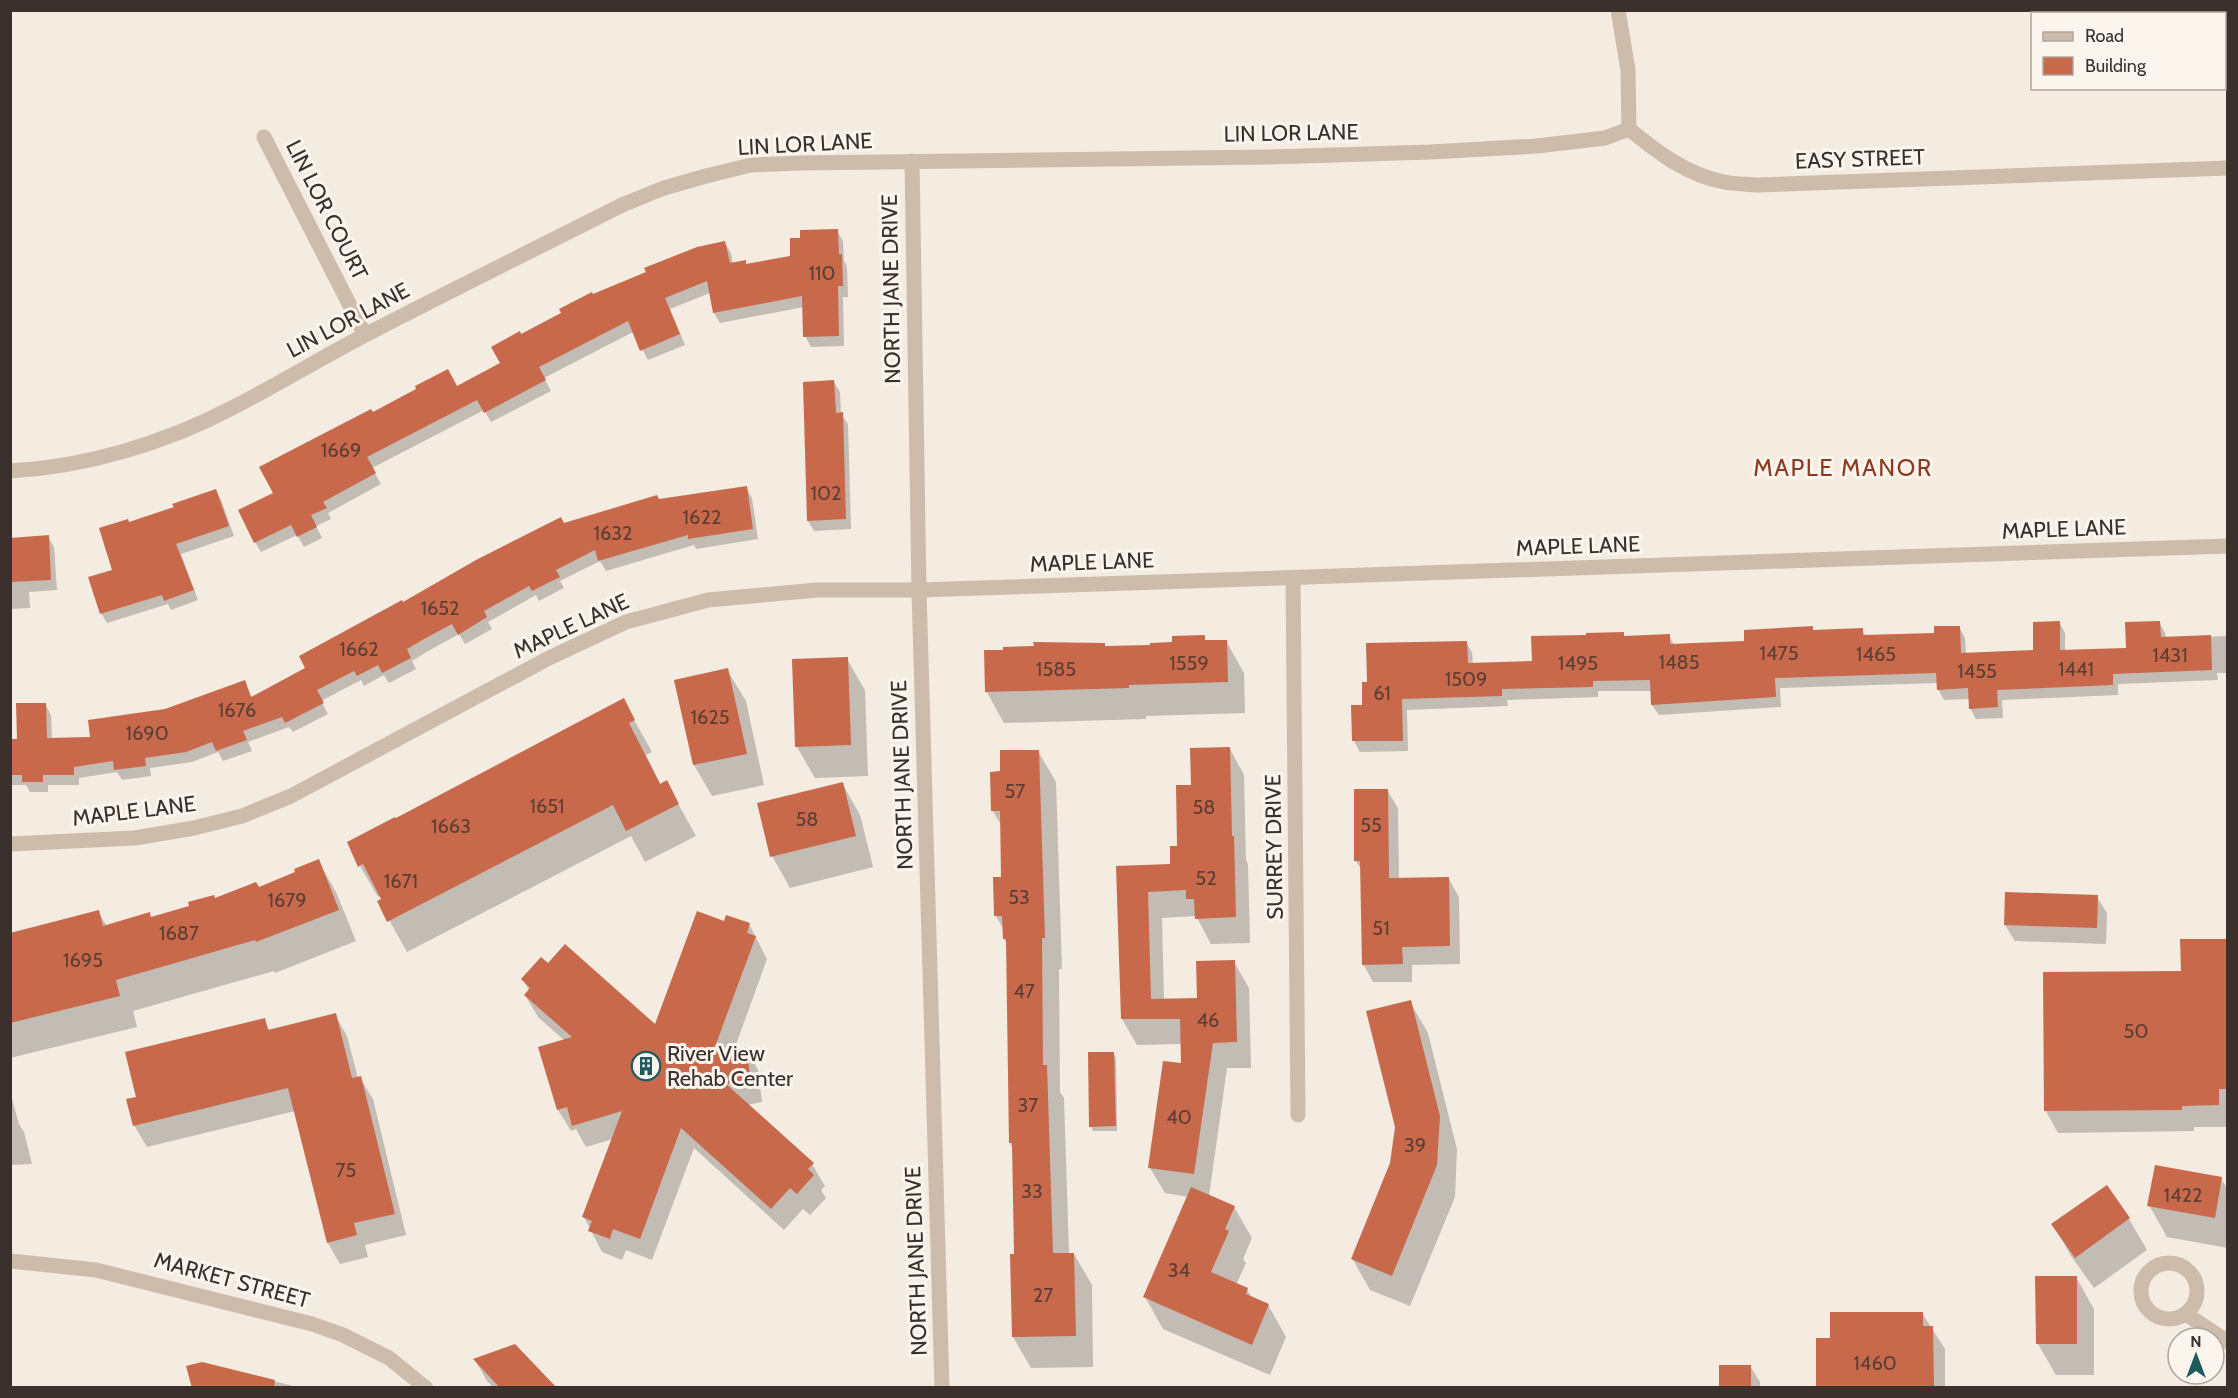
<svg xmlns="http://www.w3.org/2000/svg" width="2238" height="1398" font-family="Cabin,sans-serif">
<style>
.shadow{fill:#0003}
.building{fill:#c8694b}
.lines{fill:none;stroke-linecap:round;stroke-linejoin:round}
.minor{stroke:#cdbbac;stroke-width:15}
.labels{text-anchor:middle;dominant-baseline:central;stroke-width:6;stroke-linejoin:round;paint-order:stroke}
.number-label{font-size:20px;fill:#5e3e33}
.street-label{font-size:22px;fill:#3b302b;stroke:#fbf5ee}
.poi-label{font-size:22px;fill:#3b302b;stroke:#fbf5ee;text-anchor:start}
.neighbourhood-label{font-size:24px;letter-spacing:1.5px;fill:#8c3b22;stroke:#fbf5ee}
</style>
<rect width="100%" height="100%" fill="#f4ebe1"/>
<path class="shadow" d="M837,231l6,10 1,20 3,5 1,31h-5l1,49 -33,1 -6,-11 -1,-29 -84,16 -6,-10 -4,-20 -40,16 15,36 -37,15 -15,-28 -89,46 7,13 -60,31 -7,-12 -112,58 9,16 -53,29 3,6 -15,7 6,12 -18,9 -7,-12 -36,17 -6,-10 20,-48 97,-80 85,-26 45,-24 19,-28 72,-40 132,-53 6,10 2,11 12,-2 2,4 45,-9 10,-18z
M834,382l6,10 1,22 7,10 3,105 -37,2 -6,-10z
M746,487l6,11 6,41 -62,10 -2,-4 -88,26 -6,-10 -40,20 4,7 -25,13 -3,-6 -48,27 4,7 -27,15 -6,-10 -29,16 -18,11 4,8 -27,14 -5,-8 -20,11 -3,-6 -40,21 7,13 -35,18 -4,-5 -41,15 4,9 -29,10 -5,-9 -26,10 -42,6 1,8 -29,4 -5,-8 -38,6v7h-31v7h-18l-4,-7h-16v-44h8l27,-37 6,11 1,24h40l152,-57 8,16 55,-29 95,-65 161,-79 96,-25z
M216,491l5,9 13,36 -53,18 17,46 -27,10 -3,-6 -61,19 -6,-10 28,-89 47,-16z
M48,537l6,10 3,43 -28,2 1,16 -20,1v-70z
M2059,622l6,11v18l62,-1 32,-28 6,11 1,5 62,-2v37h-11l1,7 -100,4v11l-116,5 1,18 -27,1 -6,-11v-9l-26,1 -6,-11v-6l-158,5 1,19 -122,8 -7,-10v-14h-54v6l-91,3 1,6 -101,4 1,41 -48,1 -6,-11 -1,-34 11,-1 102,-64 6,11 1,12 60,-3 90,-28 2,3 44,-2 5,10 72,-3 68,-11 48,-2 4,8 70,-3 23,-7 6,11 1,17 69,-3z
M1204,637l3,5 19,-1 18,32 1,40 -99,3v3l-142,4 -18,-32 118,-47 2,4 68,-4z
M847,659l18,31 3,86 -53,2 -18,-31z
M727,670l19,31 18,84 -52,11 -18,-31 -19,-84z
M623,700l29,52 -6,3 15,30 5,-3 30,54 -51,26 -14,-26 -224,116 -28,-50 4,-3 -2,-4 -3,2 -18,-31z
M1230,749l14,26 2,85 2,4 2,79 -39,1 -15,-28 -34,2 2,82 34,-1 36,-37 15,26 2,80h-24l-18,128 25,11 18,31 -9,21 3,4 -10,22 11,5 6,9 15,6 18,32 -16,38 -107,-46 -18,-32 43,-100 -23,-4 -15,-25 33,-103 -1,-21 -45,1 -15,-26 -5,-152 55,-1 7,-19 13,-61z
M1038,751l18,31 6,187h-3l1,123 4,6 5,156h5l18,31 1,82 -62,1 -18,-31 3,-82 -3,-106 -3,-6 -3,-199 -3,-5v-9l-8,-14 7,-38 -1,-52 -10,-16 9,-37z
M842,783l18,32 13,52 -83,21 -18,-32z
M1387,790l11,18 1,72 50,-1 10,18 1,67 -48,1v17h-39l-10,-18 -1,-93 -6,-10z
M318,861l18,31 20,49 -81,32 -1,-2 -141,40 4,16 -127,31v-124l88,-22 9,14 45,-7 107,-30 38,-16z
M2097,897l10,16 -1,31 -91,-3 -10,-16z
M725,923l24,1 18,35 -33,91 12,-2 12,22 4,32 -15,3 65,59 13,22 -4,4 5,8 -16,17 -7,-6 -19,21 -90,-82 -42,112 -26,-10 -4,10 -20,-8 -18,-35 29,-78 -27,8 -10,-18 -5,2 -13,-21 7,-69 -27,-24 -13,-22 4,-4 -6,-12 25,-14 108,62z
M2228,941v186h-34v4l-136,2 -12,-22 -1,-137 137,-1z
M1410,1002l18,31 29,116 -2,48 -45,109 -40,-16 -18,-32 40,-95z
M335,1015l12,21 11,42h2l13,21 33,136 -41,10 3,12 -28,7 -12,-21 -33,-132 -148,36 -13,-22 4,-27 126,-78 6,11z
M1113,1053l3,5 1,73h-24l-2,-5z
M10,1092l9,32 5,8 8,32 -22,1z
M2221,1179l7,10v59l-61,-11 -18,-32z
M2106,1187l23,32 18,31 -53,38 -23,-32 -18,-32z
M2076,1277l18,32v66h-38l-18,-31z
M1922,1313l23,36v39h-127z
M475,1360l79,28h-60l-7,-7z
M202,1364l100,24h-109z
M1750,1366l10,16v6h-39z"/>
<path class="building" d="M838,229l1,25h3l1,32h-5l1,50 -36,1 -1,-41 -89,17 -6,-32 -42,17 15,36 -40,17 -12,-30 -89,46 7,13 -62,33 -7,-13 -110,57 9,16 -53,29 4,6 -16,7 6,12 -20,10 -6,-12 -37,18 -16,-33 35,-17 -14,-26 112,-58 2,3 43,-23 -1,-3 33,-17 9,17 43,-23 -9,-16 29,-16 1,3 40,-21 -2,-4 33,-17 1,2 53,-22 -2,-4 53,-21 28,-6 5,22 16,-3v4l44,-8v-18h10v-8z
M834,380l2,33 7,-1 3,107 -39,2 -4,-139z
M747,486l6,43 -65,10v-4l-90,26 -3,-11 -39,20 4,7 -28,14 -3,-5 -45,25 3,6 -29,18 -6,-11 -28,15 -17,10 4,9 -29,15 -4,-8 -21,11 -3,-5 -37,19 7,13 -39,20 -3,-6 -39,14 4,9 -31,11 -4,-9 -26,10 -41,6 1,8 -32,4 -1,-9 -39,6v8h-31v7h-21v-7h-12v-36h7l-1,-36h30l1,35 43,-1 -2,-17 77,-11 80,-29 6,17 54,-29 -6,-12 103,-56 1,2 73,-42 85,-43 3,6 93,-28 2,4z
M216,489l13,37 -53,18 18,46 -30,11 -2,-6 -62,19 -12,-37 24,-7 -13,-42 29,-9 1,3 45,-15 -2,-3z
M49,535l2,45 -41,2v-44z
M2060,621v29l66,-2 -1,-26 35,-1 1,16 50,-2 1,35 -99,4v11l-116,5 1,17 -29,2 -1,-21 -31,2 -1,-17 -161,5 1,19 -125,8 -1,-25 -57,1v6l-91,2v7l-100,3 1,42h-51l-1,-36h11v-23h5l-1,-39 101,-2 1,22 64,-2 -1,-25 55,-1v-2l38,-1v4l46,-2v10l74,-3v-11l69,-4v4l50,-2v7l71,-2v-7h26l1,27 72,-3v-28z
M1205,635v5h22l1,42 -99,3v3l-144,4 -1,-42h19v-3l31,-1 -1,-4 72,1v3l45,-1v-2l22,-1v-6z
M848,657l3,88 -56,2 -3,-88z
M728,668l19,86 -54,11 -19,-85z
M624,698l11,22 -6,3 31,61 7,-4 12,24 -53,27 -13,-26 -226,117 -10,-21 4,-2 -18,-35 -5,3 -11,-25 48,-25 1,1z
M1230,747l2,89h2l2,81 -41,2 -1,-20h-8v-9l-38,2 3,107 46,-1 -1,-37 39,-1 2,82 -24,1 -19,131 -46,-6 15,-107 18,2 -1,-44h-59l-5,-153 54,-2v-18h7l-1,-61h15l-1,-37z
M1000,750h39l6,188h-3l1,127h4l6,188h21l2,83 -64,1 -2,-83h4l-2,-111h-3l-3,-204h-3l-1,-23h-8l-1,-39h8l-1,-66h-9l-1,-39 10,-1z
M843,782l13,54 -86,21 -13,-54z
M1354,789h34l1,89 60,-1 1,69 -48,1 1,17 -41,1 -2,-104h-6z
M319,859l20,51 -83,32 -1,-2 -139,40 4,16 -110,27v-90l89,-23 4,16 47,-14 1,5 38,-11 -1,-4 26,-7 1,3 41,-16 3,5 36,-15 -1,-3z
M2005,892l93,3 -1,33 -93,-3z
M697,911l27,10 2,-6 24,8 -3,10 9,3 -43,116 33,-5 5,34 -25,3 88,79 -6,6 6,6 -17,19 -7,-6 -19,21 -90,-81 -41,111 -27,-10 -3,10 -22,-8 4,-10 -10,-4 40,-106 -50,15 -5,-19 -10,3 -19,-63 34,-10 -48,-42 6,-7 -9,-9 20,-22 7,6 17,-19 90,80z
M2180,939h48v150h-9v16l-37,1v4l-138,1 -1,-139 138,-1z
M1411,1000l29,116 -3,49 -45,111 -41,-17 39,-96 5,-36 -29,-116z
M336,1013l16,65 9,-2 34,138 -41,9 3,12 -30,8 -39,-155 -155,38 -7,-27 10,-2 -11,-45 140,-34 3,12z
M1088,1052h26l2,74 -27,1z
M2155,1165l67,12 -7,41 -68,-12z
M2107,1185l23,33 -55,40 -24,-34z
M1191,1187l44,19 -10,23 4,2 -18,41 37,16 -2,6 23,10 -17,41 -109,-48z
M2035,1276h42v68h-41z
M1830,1312h93v14h10l1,62h-118v-50h14z
M515,1344l42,44h-57l-27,-29z
M202,1362l73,18 -1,8h-82l-6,-22z
M1719,1365h32v23h-32z"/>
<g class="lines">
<path class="minor" d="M1618,10l10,60 1,59c28,23 58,46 95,53 10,2 22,2 33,3l471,-17
M264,137l101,198
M912,161l7,429 23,798
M10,471c76,-4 155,-28 222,-63 45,-23 89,-50 135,-74 85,-44 170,-86 255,-129l42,-17 42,-12 45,-11 50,-2 469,-6 160,-5 107,-6 68,-8 24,-9
M1293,578l5,537
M10,844l125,-6 59,-10 48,-12 49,-20 258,-138 77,-36 82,-22 109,-10h102l1309,-44
M10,1261l86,9 216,54 31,11 46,23 37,30
M2141 1291a28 28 0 1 1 56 0a28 28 0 1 1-56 0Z
M2186,1314l42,28"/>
</g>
<defs>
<g id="building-ring" transform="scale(1.5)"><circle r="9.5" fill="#fbf5ee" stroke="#1f5a5e" stroke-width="1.5"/><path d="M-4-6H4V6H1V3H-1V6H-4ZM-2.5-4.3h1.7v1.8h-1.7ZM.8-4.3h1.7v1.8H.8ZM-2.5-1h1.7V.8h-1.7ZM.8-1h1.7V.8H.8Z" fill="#1f5a5e"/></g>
</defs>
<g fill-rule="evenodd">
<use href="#building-ring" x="646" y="1066"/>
</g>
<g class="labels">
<g class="number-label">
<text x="822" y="273">110</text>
<text x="341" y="450">1669</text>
<text x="826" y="493">102</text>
<text x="702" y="517">1622</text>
<text x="613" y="533">1632</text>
<text x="440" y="608">1652</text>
<text x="359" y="649">1662</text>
<text x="1779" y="653">1475</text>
<text x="1876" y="654">1465</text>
<text x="2170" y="655">1431</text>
<text x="1679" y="662">1485</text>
<text x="1189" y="663">1559</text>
<text x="1578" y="663">1495</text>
<text x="1056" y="669">1585</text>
<text x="2076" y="669">1441</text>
<text x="1977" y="671">1455</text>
<text x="1466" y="679">1509</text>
<text x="1382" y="693">61</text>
<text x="237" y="710">1676</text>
<text x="710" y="717">1625</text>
<text x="147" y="733">1690</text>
<text x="1015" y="791">57</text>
<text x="547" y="806">1651</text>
<text x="1204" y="807">58</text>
<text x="807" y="819">58</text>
<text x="1371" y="825">55</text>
<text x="451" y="826">1663</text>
<text x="1206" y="878">52</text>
<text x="401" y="881">1671</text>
<text x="1019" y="897">53</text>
<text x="287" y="900">1679</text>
<text x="1381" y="928">51</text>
<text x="179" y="933">1687</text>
<text x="83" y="960">1695</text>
<text x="1024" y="991">47</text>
<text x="1208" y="1020">46</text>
<text x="2136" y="1031">50</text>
<text x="1028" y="1105">37</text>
<text x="1179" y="1117">40</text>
<text x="1415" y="1145">39</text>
<text x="346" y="1170">75</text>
<text x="1032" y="1191">33</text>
<text x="2183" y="1195">1422</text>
<text x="1179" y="1270">34</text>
<text x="1043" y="1295">27</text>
<text x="1875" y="1363">1460</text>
</g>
<g class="street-label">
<text transform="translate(1291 133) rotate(-1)">LIN LOR LANE</text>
<text transform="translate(805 144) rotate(-3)">LIN LOR LANE</text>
<text transform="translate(1860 159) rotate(-2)">EASY STREET</text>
<text transform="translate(327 210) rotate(63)">LIN LOR COURT</text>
<text transform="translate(891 289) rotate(-91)">NORTH JANE DRIVE</text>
<text transform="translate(348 320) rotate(-28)">LIN LOR LANE</text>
<text transform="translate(2064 529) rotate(-2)">MAPLE LANE</text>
<text transform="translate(1578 546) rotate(-2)">MAPLE LANE</text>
<text transform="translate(1092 562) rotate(-2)">MAPLE LANE</text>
<text transform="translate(571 626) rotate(-25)">MAPLE LANE</text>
<text transform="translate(902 775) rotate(-92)">NORTH JANE DRIVE</text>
<text transform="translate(134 811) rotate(-7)">MAPLE LANE</text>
<text transform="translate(1274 847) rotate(-91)">SURREY DRIVE</text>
<text transform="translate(916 1261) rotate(-92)">NORTH JANE DRIVE</text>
<text transform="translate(232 1280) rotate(15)">MARKET STREET</text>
</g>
<g class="poi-label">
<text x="667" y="1053">River View<tspan x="667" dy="25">Rehab Center</tspan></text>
</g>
<g class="neighbourhood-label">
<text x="1843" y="467">MAPLE MANOR</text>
</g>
</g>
<rect width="2238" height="1398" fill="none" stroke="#3b302b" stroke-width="24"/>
<rect x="2031" y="12" width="195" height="78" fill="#fbf5ee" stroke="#aea6a0" stroke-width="1.5"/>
<rect x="2043" y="32" width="30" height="9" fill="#cdbbac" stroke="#aea6a0" stroke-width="1.5"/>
<text x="2085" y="42" font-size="18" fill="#3b302b">Road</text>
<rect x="2043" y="57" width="30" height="18" fill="#c8694b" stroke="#aea6a0" stroke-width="1.5"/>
<text x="2085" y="72" font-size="18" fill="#3b302b">Building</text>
<g transform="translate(2196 1356)"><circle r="28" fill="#fbf5ee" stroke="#aea6a0" stroke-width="1.5"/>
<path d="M0-4.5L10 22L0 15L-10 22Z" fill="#1f5a5e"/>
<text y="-9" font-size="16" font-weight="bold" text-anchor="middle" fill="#3b302b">N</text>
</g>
</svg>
